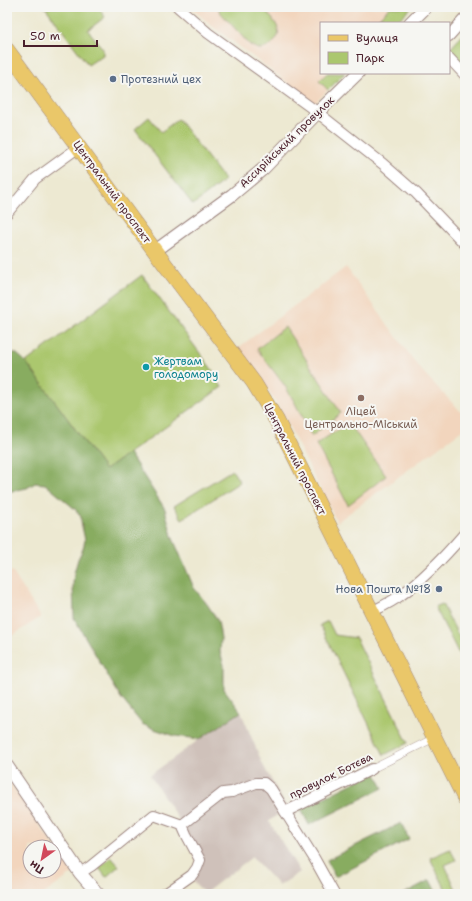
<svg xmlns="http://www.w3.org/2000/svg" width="472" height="901" font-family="'Shantell Sans',sans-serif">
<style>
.built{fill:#f2d5bd;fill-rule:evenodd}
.industrial{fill:#cfc1ba}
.green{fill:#abc76e;stroke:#7a734c}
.forest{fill:#88ac61;stroke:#696646}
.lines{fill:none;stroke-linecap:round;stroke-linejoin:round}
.pedestrian-casing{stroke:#9c847e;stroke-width:8}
.minor-casing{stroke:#9c847e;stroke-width:12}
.tertiary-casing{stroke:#9c847e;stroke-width:14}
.primary-casing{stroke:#9c847e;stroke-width:16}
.pedestrian{stroke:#fff;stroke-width:7}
.minor{stroke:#fff;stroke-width:10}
.tertiary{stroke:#fff;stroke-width:12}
.primary{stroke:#eac769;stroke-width:15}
.service-dot{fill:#5c6f8a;stroke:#f6f6f2;stroke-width:1.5}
.culture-dot{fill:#0f9aa8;stroke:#f6f6f2;stroke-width:1.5}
.education-dot{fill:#8d6e63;stroke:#f6f6f2;stroke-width:1.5}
.labels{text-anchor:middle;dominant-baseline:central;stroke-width:4;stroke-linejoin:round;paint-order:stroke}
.service-label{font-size:11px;fill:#4e5e75;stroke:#f6f6f2;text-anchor:start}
.street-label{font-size:11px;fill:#4a1f2b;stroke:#f6f6f2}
.culture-label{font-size:11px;fill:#0d838f;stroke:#f6f6f2;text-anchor:start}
.education-label{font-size:11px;fill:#785e54;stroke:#f6f6f2}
</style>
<rect width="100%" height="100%" fill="#f6f6f2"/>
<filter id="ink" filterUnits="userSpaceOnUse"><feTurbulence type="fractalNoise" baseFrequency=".025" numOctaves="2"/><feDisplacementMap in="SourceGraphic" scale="8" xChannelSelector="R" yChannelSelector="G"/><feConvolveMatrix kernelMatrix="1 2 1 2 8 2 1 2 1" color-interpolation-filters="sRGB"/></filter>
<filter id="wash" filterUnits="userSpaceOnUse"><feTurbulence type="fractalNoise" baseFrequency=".012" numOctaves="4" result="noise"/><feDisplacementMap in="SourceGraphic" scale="16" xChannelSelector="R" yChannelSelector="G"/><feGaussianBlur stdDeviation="0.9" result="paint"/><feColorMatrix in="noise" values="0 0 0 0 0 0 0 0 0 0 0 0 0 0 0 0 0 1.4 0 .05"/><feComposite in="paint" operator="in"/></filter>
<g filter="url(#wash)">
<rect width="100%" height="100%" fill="#ede9d2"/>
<path class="built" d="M190,7h222l-17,16h-74v50h24l-30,30 -103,-77z
M346,267l74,102 45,47v12l-128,94 -57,-113 -13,-21 -29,-40z
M12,571l29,46 -34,22v-64z
M7,779l66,94 -29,21h-37zM30,847h24v24h-24z"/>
<path class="industrial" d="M241,712l22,53 24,43 -18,13 31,51 -21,14 -27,-29 -47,36 -16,-15 11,-18 -18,-35 -32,-50 50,-36z"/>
<path class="green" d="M45,7h53l7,10 -17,13 15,19v6l-15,10z
M218,7h43c6,6 15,14 17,22 3,10 -10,21 -20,20 -3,-1 -5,-3 -8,-4l-30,-33z
M390,7h22l-17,16h-15l-3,-3z
M465,32v34l-15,-17z
M327,73h18l-17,17 -9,-9z
M149,117l12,15 17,-13 47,61 -32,25 -58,-76z
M142,275l77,104 -2,1 5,7 -117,83 -79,-108z
M285,327l56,86 -29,23 -17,-33 -10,-17 -28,-37z
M349,423l37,53 -38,29 -32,-61z
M232,470l8,12 -58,37 -8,-13z
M442,604l23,44v18l-30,-59z
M328,621l7,14 21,3 52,105 -24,12 -64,-130z
M450,849l6,11 -11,5 13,29h-10l-18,-36z
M111,857l8,9 -13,11 -7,-9z"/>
<path class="forest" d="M7,351l10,3 9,8 79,108 24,-17 36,56 7,27 22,52 13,16 11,17 3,17 -1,14 4,13v24l17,23 -41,27 -25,-3 -21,-7 -12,-5 -21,-26 -47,-80 -1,-33 1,-12 4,-14 5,-10 2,-9 -4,-18v-5l-6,-8 -30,-25 -10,-1 -8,5 -20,4z
M375,772l8,16 -74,37 -8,-16z
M401,823l8,16 -74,38 -8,-17z
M430,880l7,14h-34z"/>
</g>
<g filter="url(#ink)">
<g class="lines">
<g class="pedestrian-casing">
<path id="pedestrian" d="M372,769l62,-31"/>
</g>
<g class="minor-casing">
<path id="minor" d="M178,7l30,26 105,76 70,55 33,29 49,51
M449,36l16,-18
M449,58l16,17
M7,213l28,-34 44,-32
M371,612c10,-5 21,-10 30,-17 24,-17 45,-40 64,-62
M285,812l87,-43
M80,873l11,-7 63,-51 28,10
M165,894l27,-19 5,-7 3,-8 -14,-26 -4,-9 41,-32 9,-1 24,-9h8l7,6 43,69 20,36"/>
</g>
<g class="tertiary-casing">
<path id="tertiary" d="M410,23l16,-16
M155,251l77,-56 31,-26 55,-57 40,-39
M7,766l73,107 18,21"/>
</g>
<g class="primary-casing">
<path id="primary" d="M7,50l148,201 99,132 23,38 188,378"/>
</g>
<use href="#pedestrian" class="pedestrian"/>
<use href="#minor" class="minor"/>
<use href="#tertiary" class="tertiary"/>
<use href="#primary" class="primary"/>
</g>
</g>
<g class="service-dot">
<circle cx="113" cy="79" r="4"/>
<circle cx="439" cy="589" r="4"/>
</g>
<circle class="culture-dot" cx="146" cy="367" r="4"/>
<circle class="education-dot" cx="361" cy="398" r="4"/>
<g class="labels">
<g class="service-label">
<text x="121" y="79">Протезний цех</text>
<text x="431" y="589" text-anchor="end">Нова Пошта №18</text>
</g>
<g class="street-label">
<text transform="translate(287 142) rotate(-44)">Ассирійський провулок</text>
<text transform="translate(112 192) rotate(54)">Центральний проспект</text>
<text transform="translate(295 459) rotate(63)">Центральний проспект</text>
<text transform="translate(331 776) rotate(-26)">провулок Ботєва</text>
</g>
<g class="culture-label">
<text x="154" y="361">Жертвам<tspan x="154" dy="13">голодомору</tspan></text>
</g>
<g class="education-label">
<text x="361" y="411">Ліцей<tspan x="361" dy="13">Центрально-Міський</tspan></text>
</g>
</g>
<rect width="472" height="901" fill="none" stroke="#f6f6f2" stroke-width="24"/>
<rect x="320" y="22" width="130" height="52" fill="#f6f6f2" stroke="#b1a0a2"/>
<rect x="328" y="35" width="20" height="6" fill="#eac769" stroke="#b1a0a2"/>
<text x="356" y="42" font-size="12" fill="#4a1f2b">Вулиця</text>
<rect x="328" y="52" width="20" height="12" fill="#abc76e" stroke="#b1a0a2"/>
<text x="356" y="62" font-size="12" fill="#4a1f2b">Парк</text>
<g transform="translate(42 859) rotate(213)"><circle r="19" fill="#f6f6f2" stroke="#b1a0a2"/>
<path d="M0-3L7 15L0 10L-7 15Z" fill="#d1495b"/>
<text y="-6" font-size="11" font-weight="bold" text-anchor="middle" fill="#4a1f2b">Пн</text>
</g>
<path d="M24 40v6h73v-6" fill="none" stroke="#4a1f2b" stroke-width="2"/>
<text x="30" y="40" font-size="12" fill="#4a1f2b" stroke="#f6f6f2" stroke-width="3" paint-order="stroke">50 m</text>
</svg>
